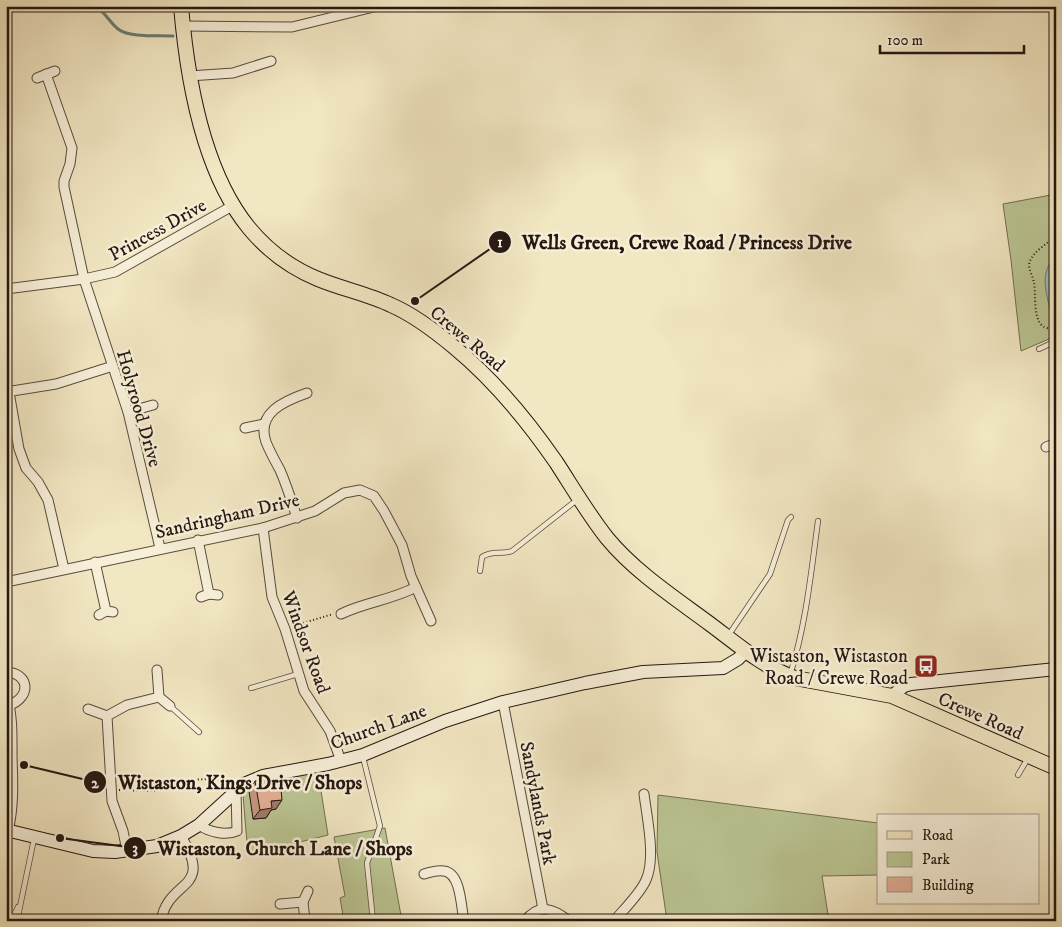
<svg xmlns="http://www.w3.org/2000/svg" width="1062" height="927" font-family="'IM FELL DW Pica',serif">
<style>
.green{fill:#bbc593;stroke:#706e52}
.water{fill:#9bbfb7;stroke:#6b7c75}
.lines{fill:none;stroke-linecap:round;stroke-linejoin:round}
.stream{stroke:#6b7c75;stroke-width:3}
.lane-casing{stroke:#584b3e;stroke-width:6}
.street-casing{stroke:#584b3e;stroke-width:11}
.secondary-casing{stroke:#241711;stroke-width:14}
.primary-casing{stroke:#241711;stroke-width:16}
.path{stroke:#241711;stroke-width:2;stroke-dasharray:1 2.5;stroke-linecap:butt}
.lane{stroke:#f7efd8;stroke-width:4.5}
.street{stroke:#f7efd8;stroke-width:9}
.secondary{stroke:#f7efd8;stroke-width:12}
.primary{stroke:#f2e7c3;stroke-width:14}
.wall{fill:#c49781;stroke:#241711}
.shaded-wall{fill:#a07b69;stroke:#241711}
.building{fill:#e4b096;stroke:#241711}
.labels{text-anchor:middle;stroke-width:5;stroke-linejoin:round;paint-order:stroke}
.street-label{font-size:19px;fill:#241711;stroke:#f7efd8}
.poi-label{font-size:19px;fill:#241711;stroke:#f7efd8;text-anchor:end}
.leader{fill:none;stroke:#241711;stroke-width:2}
.callout-dot{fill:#241711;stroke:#f7efd8;stroke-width:2}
.mark-label{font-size:15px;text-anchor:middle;font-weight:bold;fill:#fff}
.callout-label{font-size:20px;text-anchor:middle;font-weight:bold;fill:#241711;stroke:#f7efd8;stroke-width:5;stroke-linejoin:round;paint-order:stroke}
</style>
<rect width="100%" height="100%" fill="#f2e7c3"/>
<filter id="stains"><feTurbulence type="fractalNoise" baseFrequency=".004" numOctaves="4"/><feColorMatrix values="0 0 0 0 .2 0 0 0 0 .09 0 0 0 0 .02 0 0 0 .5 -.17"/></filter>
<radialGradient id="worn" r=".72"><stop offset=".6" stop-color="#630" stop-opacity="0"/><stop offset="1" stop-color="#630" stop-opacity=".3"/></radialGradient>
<g class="green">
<polygon points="1056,194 1056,336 1021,351 1011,260 1003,204"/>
<polygon points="318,772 328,835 248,855 243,795 265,779"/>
<polygon points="658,795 878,823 878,875 822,876 829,921 667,921 657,852"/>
<polygon points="385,828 402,921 344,921 340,898 345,896 334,837"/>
</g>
<path class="water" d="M1056,258V314L1051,313C1047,296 1038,270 1056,258Z"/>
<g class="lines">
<g class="stream">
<path d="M92,6C107,12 107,20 118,29C129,38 160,35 173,36"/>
<polyline points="6,8 14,6"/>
</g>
<g class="lane-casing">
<g id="lane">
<polyline points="1039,349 1056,341"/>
<path d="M480,571L482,557C492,550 501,555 512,551L578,499"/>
<polyline points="728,636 770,574 788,520 791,517"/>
<path d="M790,675C806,625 811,573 818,521"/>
<polyline points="251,688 298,674"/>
<polyline points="170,706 199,732"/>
<polyline points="363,757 380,826 367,863 373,921"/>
<polyline points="1018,775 1028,758"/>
<polyline points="11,921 18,907"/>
<polyline points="17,921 34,839"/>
</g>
</g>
<g class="street-casing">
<g id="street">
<polyline points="183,26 292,27 378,6"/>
<polyline points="46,74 72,148 70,164 64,181 64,187 84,279 128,412 160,548"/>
<polyline points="189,76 233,73 271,61"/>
<polyline points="37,78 55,71"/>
<polyline points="6,289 84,279 115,272 234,205"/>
<polyline points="6,392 56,384 113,366"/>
<polyline points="9,392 19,449 26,468 38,482 48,500 64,569"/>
<polyline points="128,412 153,405"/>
<polyline points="245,428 264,424"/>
<polyline points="1046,447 1056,443"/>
<path d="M297,518C292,502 287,486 280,470C275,461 270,452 266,442C256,413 284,401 307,393"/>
<polyline points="263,528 272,597 285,629 304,691 330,731 341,761"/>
<polyline points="198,540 209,594"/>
<polyline points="95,562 106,611"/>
<polyline points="6,582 263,528 315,511 344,493 360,490 374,496 384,511 402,545 411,576 431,621"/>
<polyline points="201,597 209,594 218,595"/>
<path d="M341,614C365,602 392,600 416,587"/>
<polyline points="99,615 106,611 113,612"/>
<path d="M6,672C29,673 32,696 10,705"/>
<path d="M6,694C13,714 12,736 12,757C13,782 14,806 8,831"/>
<polyline points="159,697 170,706"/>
<polyline points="503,702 543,909"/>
<polyline points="88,709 107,716"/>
<path d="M199,825C209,832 226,836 237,831L236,791"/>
<polyline points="127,851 123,831 112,801 107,716 127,705 159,697 157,670"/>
<path d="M424,874C430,872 438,870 444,871C461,873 461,907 464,921"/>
<polyline points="280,904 303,902"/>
<path d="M161,921C168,878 215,892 181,836"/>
<polyline points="305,921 303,902 308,891"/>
<path d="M525,921C539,903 553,908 569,921"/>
<path d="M614,921C624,909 640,894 646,880C656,858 647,818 644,794"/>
</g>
</g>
<g class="secondary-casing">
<g id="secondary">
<polyline points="892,696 904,686 911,684 1056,669"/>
<polyline points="6,830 93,851 115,852 157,846 181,836 199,825 244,784 263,776 328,764 363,755 445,721 503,702 585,683 643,672 723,668 738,659 746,651"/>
</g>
</g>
<g class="primary-casing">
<path id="primary" d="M181,6C187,77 203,172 249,228C268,251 291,268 318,279C342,289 368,294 391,305C414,315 435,331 454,347C494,380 527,420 556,462C573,488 588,514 607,538C635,572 675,598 710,624C737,644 763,667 795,678L892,696L1056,768"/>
</g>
<g class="path">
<path d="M1056,236C1048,243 1034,251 1030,261C1027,268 1033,276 1034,283C1037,299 1030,333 1056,328"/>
<polyline points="293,626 333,614"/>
<polyline points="119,790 155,791 191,780 208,779 230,782"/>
</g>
<use href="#lane" class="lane"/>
<use href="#street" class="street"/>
<use href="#secondary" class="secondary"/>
<use href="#primary" class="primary"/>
</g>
<polygon class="wall" points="255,781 272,790 276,809 271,810 266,818 253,819 249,791"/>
<polygon class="shaded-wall" points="282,800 276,809 271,810 266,818 253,819 260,810 271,801"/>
<polygon class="building" points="270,777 272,790 281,789 282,800 271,801 272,808 260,810 255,781"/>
<defs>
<g id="bus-square" transform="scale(1.25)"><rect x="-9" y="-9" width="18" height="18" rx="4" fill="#8f2418" stroke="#f7efd8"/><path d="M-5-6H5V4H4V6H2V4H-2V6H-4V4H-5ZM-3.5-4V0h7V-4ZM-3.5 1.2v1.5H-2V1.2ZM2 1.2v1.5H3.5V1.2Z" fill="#fff"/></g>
</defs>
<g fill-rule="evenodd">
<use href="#bus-square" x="926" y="666"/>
</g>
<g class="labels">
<g class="street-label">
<text transform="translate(157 229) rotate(-29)" y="7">Princess Drive</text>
<text transform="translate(468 338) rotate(40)" y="7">Crewe Road</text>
<text transform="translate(140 408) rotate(74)" y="7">Holyrood Drive</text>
<text transform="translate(227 515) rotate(-13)" y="7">Sandringham Drive</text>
<text transform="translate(307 642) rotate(70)" y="7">Windsor Road</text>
<text transform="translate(981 715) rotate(24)" y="7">Crewe Road</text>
<text transform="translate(378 726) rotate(-20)" y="7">Church Lane</text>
<text transform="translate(539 803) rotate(79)" y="7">Sandylands Park</text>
</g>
<g class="poi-label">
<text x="908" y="662">Wistaston, Wistaston<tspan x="908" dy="22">Road / Crewe Road</tspan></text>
</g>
</g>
<path class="leader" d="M415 301L500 242M24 765L95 782M60 838L135 848"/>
<g class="callout-dot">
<circle cx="415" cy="301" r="5"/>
<circle cx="24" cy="765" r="5"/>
<circle cx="60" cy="838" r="5"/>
<circle cx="500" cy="242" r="12"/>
<circle cx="95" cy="782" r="12"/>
<circle cx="135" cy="848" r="12"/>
</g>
<g class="mark-label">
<text x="500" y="247">1</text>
<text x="95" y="788">2</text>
<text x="135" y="853">3</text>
</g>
<g class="callout-label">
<text x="687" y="249">Wells Green, Crewe Road / Princess Drive</text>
<text x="240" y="789">Wistaston, Kings Drive / Shops</text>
<text x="285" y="855">Wistaston, Church Lane / Shops</text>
</g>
<rect width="1062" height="927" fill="none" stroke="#f2e7c3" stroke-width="25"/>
<rect x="8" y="8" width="1047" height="912" fill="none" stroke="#241711" stroke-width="2.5"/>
<rect x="12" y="12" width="1037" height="902" fill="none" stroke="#241711"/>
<rect x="877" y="814" width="162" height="90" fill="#f7efd8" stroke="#a39988"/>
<rect x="887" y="831" width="25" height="8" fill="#f2e7c3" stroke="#a39988"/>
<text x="922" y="840" font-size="15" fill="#241711">Road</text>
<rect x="887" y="852" width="25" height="15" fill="#bbc593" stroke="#a39988"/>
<text x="922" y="864" font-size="15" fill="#241711">Park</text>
<rect x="887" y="877" width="25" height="15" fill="#e4b096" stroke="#a39988"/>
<text x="922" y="890" font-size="15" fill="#241711">Building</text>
<path d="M880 45v8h144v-8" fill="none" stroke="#241711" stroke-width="2.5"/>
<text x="887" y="45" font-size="15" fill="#241711" stroke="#f7efd8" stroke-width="4" paint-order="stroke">100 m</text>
<rect width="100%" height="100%" filter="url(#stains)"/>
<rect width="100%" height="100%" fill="url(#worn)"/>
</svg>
